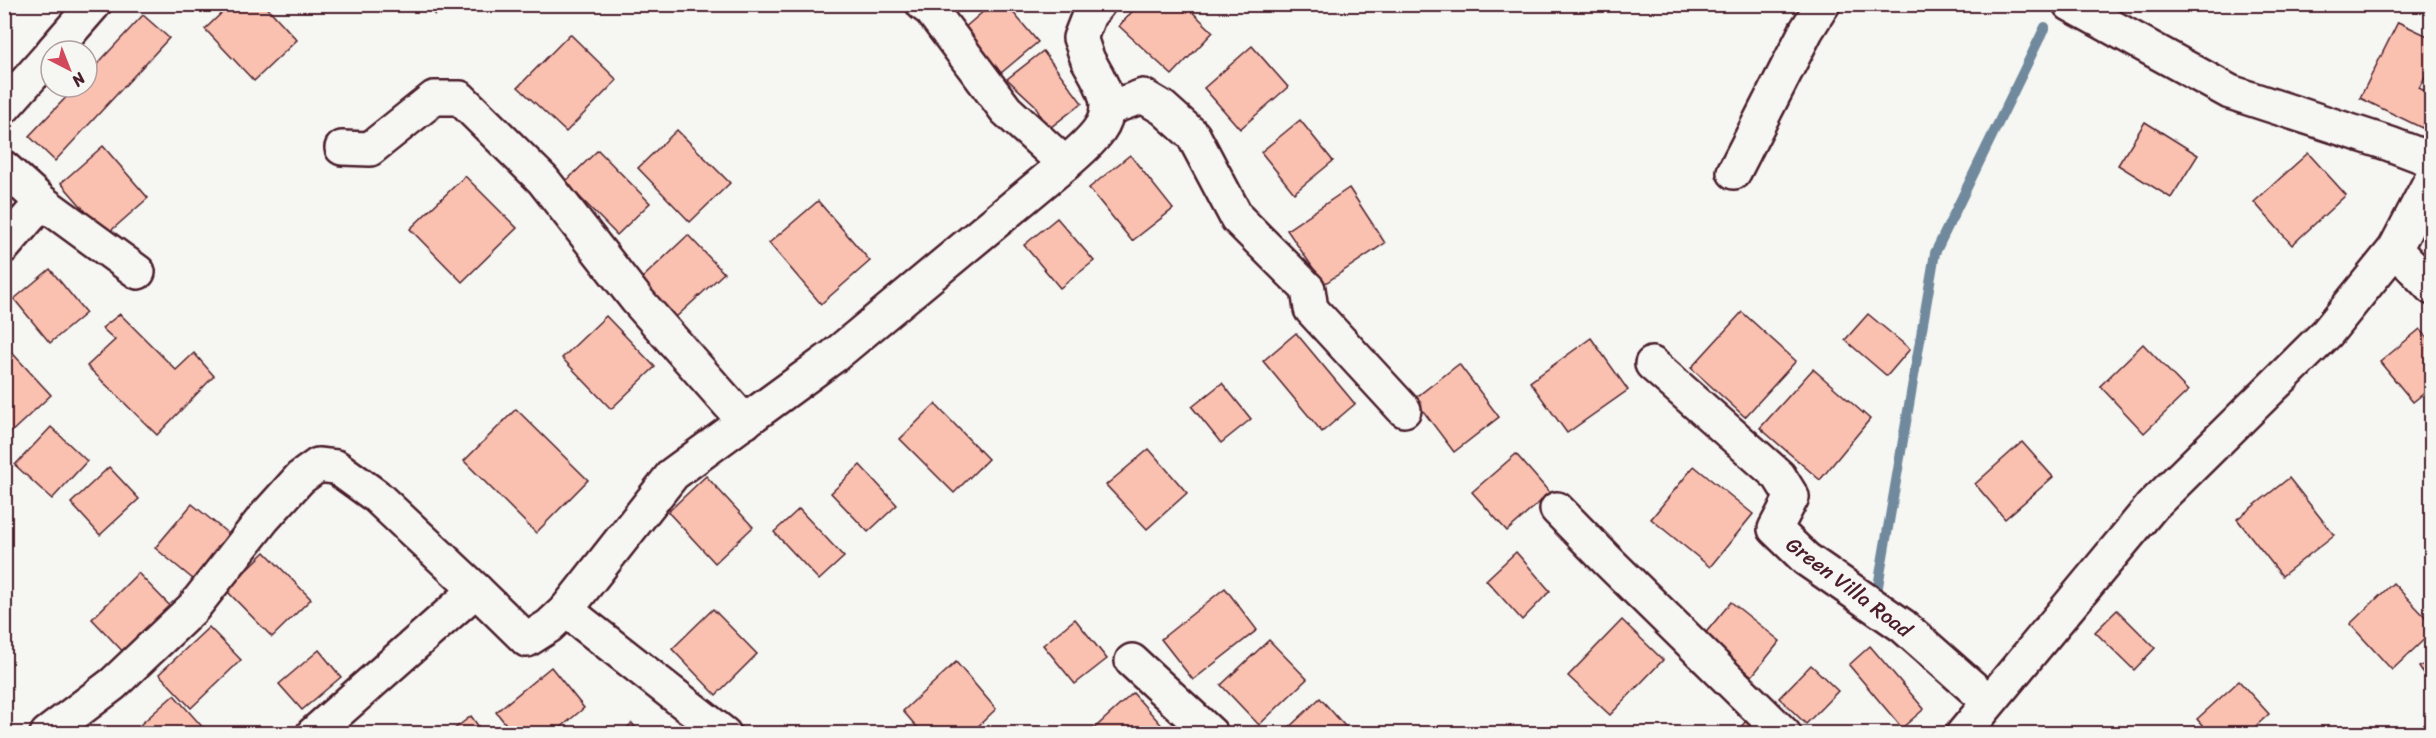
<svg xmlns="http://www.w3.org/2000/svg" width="2436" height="738" font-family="Sriracha,sans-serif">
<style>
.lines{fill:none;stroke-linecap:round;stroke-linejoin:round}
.stream{stroke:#6f899d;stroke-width:10}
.building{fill:#fac1b1;stroke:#4a1f2b;stroke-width:1.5}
.minor-casing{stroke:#4a1f2b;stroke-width:38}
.tertiary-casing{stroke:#4a1f2b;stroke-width:38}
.minor{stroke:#f6f6f2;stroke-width:33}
.tertiary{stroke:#f6f6f2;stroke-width:33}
.labels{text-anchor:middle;stroke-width:5;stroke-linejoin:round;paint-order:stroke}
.street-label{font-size:21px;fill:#4a1f2b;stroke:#f6f6f2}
</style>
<rect width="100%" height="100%" fill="#f6f6f2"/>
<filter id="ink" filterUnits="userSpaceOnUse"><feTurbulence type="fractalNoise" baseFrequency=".0167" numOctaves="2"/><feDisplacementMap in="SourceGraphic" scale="12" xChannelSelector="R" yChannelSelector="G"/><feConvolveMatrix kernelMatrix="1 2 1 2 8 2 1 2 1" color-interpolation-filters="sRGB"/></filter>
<g filter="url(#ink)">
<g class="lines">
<polyline class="stream" points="1876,598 1935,253 2045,27"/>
</g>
<g class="building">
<polygon points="231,4 264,4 297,40 254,81 205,29"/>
<polygon points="424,4 445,4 435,15"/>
<polygon points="992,4 1006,4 1038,42 1001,73 963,29"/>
<polygon points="1139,4 1184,4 1213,32 1172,75 1119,26"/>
<polygon points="143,15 169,38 55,161 29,136 76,87 87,87 87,75"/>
<polygon points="2398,22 2432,38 2432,68 2430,68 2419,88 2432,95 2432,109 2422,128 2360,98"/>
<polygon points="570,34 617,80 566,132 518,87"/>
<polygon points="1252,46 1288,87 1240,129 1204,88"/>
<polygon points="1043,51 1082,103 1047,130 1035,105 1007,79"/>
<polygon points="1300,120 1333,161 1294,193 1261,152"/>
<polygon points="2145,122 2198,155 2171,198 2118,165"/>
<polygon points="677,130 730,183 690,222 638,168"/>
<polygon points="103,146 148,198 106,235 61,183"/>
<polygon points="598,150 650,203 617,235 565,182"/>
<polygon points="2308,153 2346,195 2292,245 2254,202"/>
<polygon points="1130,155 1173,209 1132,241 1089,188"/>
<polygon points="465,176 517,228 462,282 410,229"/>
<polygon points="1349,188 1385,243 1324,284 1287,230"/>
<polygon points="4,198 18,213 4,225"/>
<polygon points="818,201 870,261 821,304 769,243"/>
<polygon points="1057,218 1094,261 1060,288 1024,245"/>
<polygon points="688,235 724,273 675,318 639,281"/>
<polygon points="50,269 86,313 50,343 14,299"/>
<polygon points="1742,312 1796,361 1745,417 1691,368"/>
<polygon points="120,314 176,370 194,353 214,376 157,435 87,366 115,340 102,328"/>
<polygon points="1868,314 1910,349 1887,376 1845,340"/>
<polygon points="606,316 655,367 611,409 562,358"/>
<polygon points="2420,329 2432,343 2432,387 2413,402 2380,362"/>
<polygon points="1296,333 1355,404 1322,432 1263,361"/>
<polygon points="1591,338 1628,390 1567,433 1530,382"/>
<polygon points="4,344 51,395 8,435 4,431"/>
<polygon points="2143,344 2188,391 2144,433 2100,386"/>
<polygon points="1459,364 1499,417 1454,452 1414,399"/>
<polygon points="1813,369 1870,419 1820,480 1760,428"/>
<polygon points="1222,383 1251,419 1221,443 1192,407"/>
<polygon points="935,404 988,459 954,493 900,439"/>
<polygon points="516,409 588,480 536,533 464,461"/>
<polygon points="51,427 87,461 52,499 15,465"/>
<polygon points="2022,442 2053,477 2005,519 1975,484"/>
<polygon points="1149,449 1187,493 1147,529 1106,485"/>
<polygon points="1516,454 1550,493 1507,531 1472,492"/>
<polygon points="860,465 897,505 868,532 831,493"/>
<polygon points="1694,466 1753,514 1710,567 1651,519"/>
<polygon points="109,467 139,499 100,535 71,503"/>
<polygon points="706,476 753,527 715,563 668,512"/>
<polygon points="2289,478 2334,535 2282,576 2237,519"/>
<polygon points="192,504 236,540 199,584 155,548"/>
<polygon points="799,509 844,557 819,580 774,532"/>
<polygon points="265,552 311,599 272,637 226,590"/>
<polygon points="1516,552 1550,591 1522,620 1486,580"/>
<polygon points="138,573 176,612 129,658 92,619"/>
<polygon points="2393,583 2432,624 2432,632 2392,670 2350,624"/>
<polygon points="1225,588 1257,630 1193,680 1161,639"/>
<polygon points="1731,602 1780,641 1752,676 1703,636"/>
<polygon points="713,609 757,654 716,695 672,649"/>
<polygon points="2117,610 2155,648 2134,670 2095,632"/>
<polygon points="1075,619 1107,659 1075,684 1043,645"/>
<polygon points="1622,620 1663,660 1610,715 1568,676"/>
<polygon points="209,627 241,660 191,708 159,674"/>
<polygon points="1269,640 1307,679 1259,725 1221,685"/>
<polygon points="1870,646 1924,709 1902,728 1849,665"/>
<polygon points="319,650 341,677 302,710 279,684"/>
<polygon points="2432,660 2432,687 2419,667"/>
<polygon points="956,662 996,709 970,734 923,734 903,711"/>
<polygon points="1811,665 1838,691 1806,724 1779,698"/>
<polygon points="551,667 584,708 553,734 514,734 496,712"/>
<polygon points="2239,681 2269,714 2247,734 2210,734 2197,719"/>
<polygon points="1133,693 1166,730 1163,734 1088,734"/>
<polygon points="174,695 207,732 206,734 148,734 140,725"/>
<polygon points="1320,698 1352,734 1282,734"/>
<polygon points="471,716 484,734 448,734"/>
<polygon points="1748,719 1763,734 1734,734"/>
<polygon points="632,723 640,734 620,734"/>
</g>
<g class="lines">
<g class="minor-casing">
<g id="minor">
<polyline points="923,4 931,10 1006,110 1065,164"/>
<polyline points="2070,4 2230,92 2390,144 2432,160"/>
<polyline points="1107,109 1143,96 1163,108 1193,135 1237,218 1308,289 1311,309 1404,410"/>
<polyline points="342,148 370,149 434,98 460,98 543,180 637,300 745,422"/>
<polyline points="4,168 42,202 4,246"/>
<polyline points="1734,172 1806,31 1823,4"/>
<polyline points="42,202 138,272"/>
<polyline points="2395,249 2432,288"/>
<polyline points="1652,364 1779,476 1792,497 1775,529 1806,559 1903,626 1988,701"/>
<polyline points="1557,509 1607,560 1784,734"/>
<polyline points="566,610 724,734"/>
<polyline points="1132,661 1211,734"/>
<polyline points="47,734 113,684 193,608 263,519 300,478 318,465 336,467 376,496 476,590"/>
<path d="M313,734L476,590L527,640L549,626L566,610L673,474L834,356L1065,164C1076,154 1090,143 1099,130C1117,105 1101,83 1088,60C1085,53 1083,45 1080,38L1089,15L1098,4"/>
<polyline points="1963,734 2152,506 2327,333 2395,249 2432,178"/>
</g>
</g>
<g class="tertiary-casing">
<g id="tertiary">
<polyline points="53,51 94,4"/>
<polyline points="4,107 51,54"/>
</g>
</g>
<use href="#minor" class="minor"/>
<use href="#tertiary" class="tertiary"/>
</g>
</g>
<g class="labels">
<g class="street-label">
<text transform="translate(1849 587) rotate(37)" y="7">Green Villa Road</text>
</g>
</g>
<rect width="2436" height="738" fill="none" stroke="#f6f6f2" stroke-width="24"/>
<rect x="12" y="12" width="2412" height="714" fill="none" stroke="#4a1f2b" stroke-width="2" filter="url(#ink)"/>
<g transform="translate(69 69) rotate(138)"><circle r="28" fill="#f6f6f2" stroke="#b1a0a2" stroke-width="1.5"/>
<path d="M0-4.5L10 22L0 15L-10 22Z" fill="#d1495b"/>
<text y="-9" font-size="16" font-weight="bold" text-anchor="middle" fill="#4a1f2b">N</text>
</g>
</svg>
